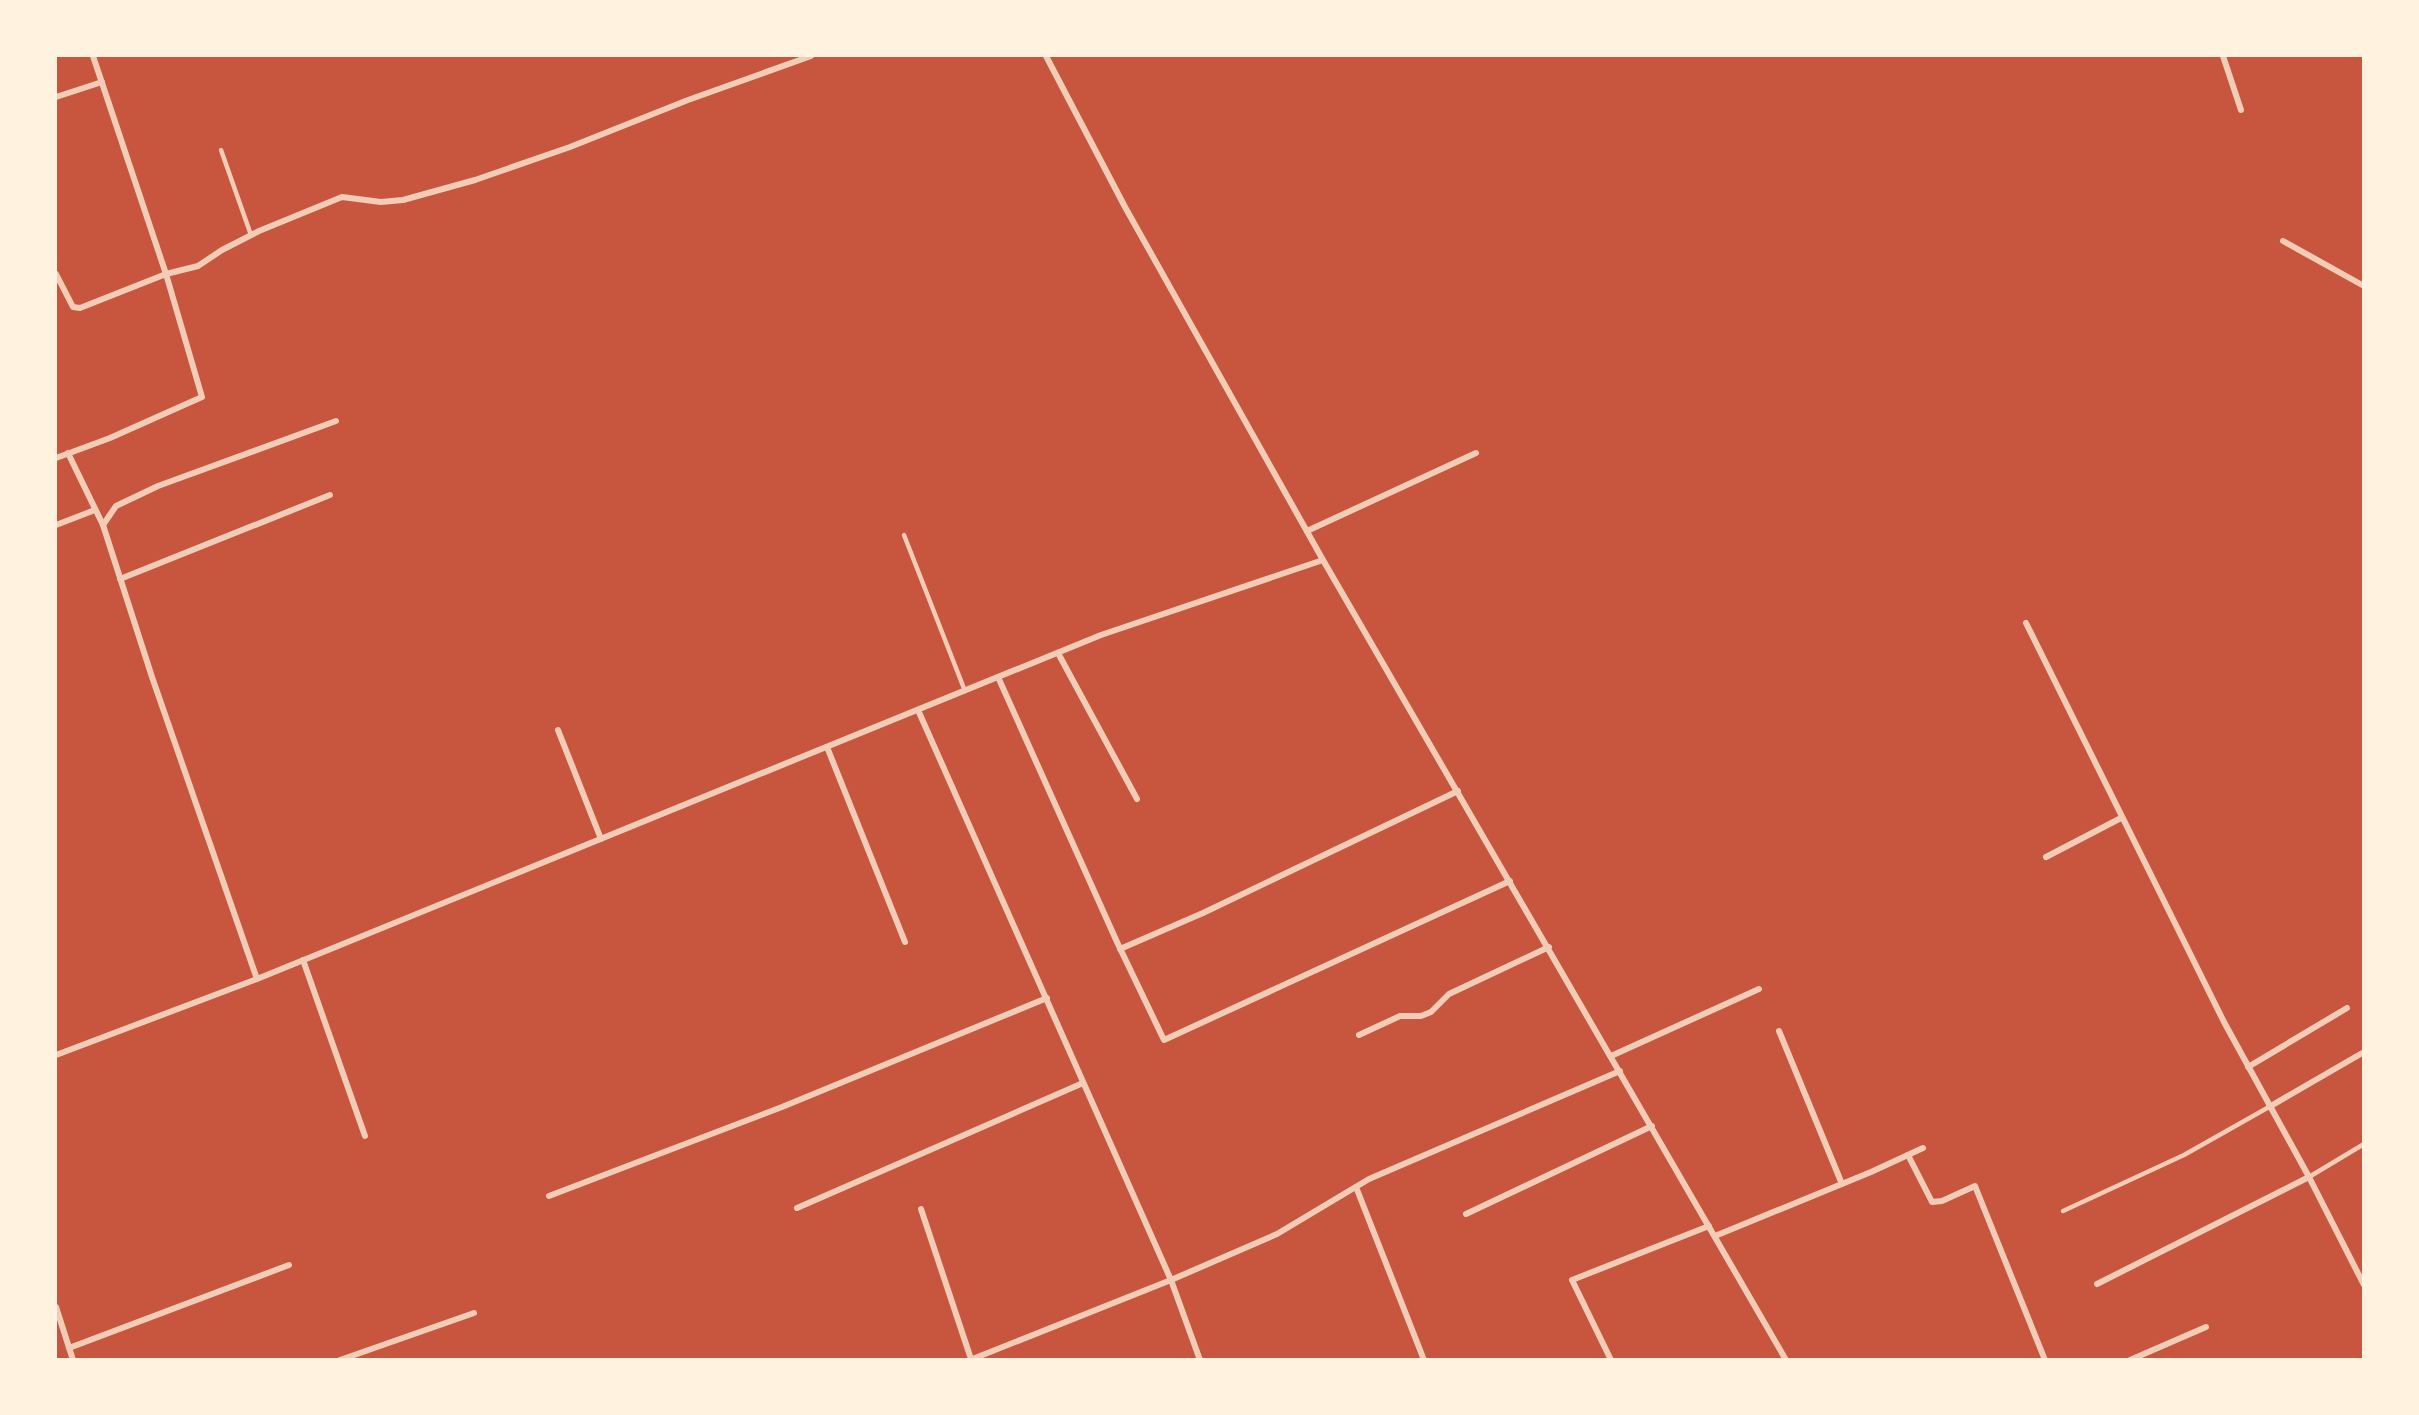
<svg xmlns="http://www.w3.org/2000/svg" width="2419" height="1415" font-family="'Alegreya Sans',sans-serif">
<style>
.lines{fill:none;stroke-linecap:round;stroke-linejoin:round}
.service{stroke:#f1ccb7;stroke-width:4.5}
.minor{stroke:#f1ccb7;stroke-width:6}
</style>
<rect width="100%" height="100%" fill="#c8553d"/>
<g class="lines">
<g class="service">
<polyline points="221,150 251,235"/>
<polyline points="904,535 965,691"/>
<polyline points="2309,1177 2364,1144"/>
<polyline points="2063,1211 2184,1155 2269,1107"/>
</g>
<g class="minor">
<polyline points="93,56 166,274 198,266 222,250 259,231 342,197 381,202 403,200 475,180 570,147 688,100 811,56"/>
<polyline points="1046,56 1125,207 1323,560 1786,1360"/>
<polyline points="2223,56 2241,110"/>
<polyline points="56,97 102,82"/>
<polyline points="2283,241 2364,286"/>
<polyline points="56,274 73,307 80,308 166,274 202,397 110,438 56,458"/>
<polyline points="68,453 103,525 152,677 257,979"/>
<polyline points="56,525 95,510"/>
<polyline points="103,525 116,506 158,486 336,421"/>
<polyline points="1307,531 1476,453"/>
<polyline points="120,579 330,495"/>
<polyline points="2026,623 2224,1022 2309,1177 2364,1285"/>
<polyline points="1058,653 1137,799"/>
<polyline points="998,677 1117,942 1164,1040 1510,881"/>
<polyline points="918,710 1171,1280 1200,1360"/>
<polyline points="558,730 601,839"/>
<polyline points="827,747 905,942"/>
<polyline points="2046,857 2121,818"/>
<polyline points="1120,949 1203,913 1458,791"/>
<polyline points="303,960 365,1136"/>
<polyline points="1779,1031 1842,1184"/>
<polyline points="1359,1035 1400,1016 1421,1016 1431,1012 1449,994 1549,947"/>
<polyline points="56,1055 257,979 1101,635 1323,560"/>
<polyline points="1611,1056 1759,989"/>
<polyline points="2248,1067 2347,1008"/>
<polyline points="2269,1107 2364,1052"/>
<polyline points="1908,1155 1932,1202 1942,1201 1975,1186 2045,1360"/>
<polyline points="1356,1187 1424,1360"/>
<polyline points="549,1196 782,1107 1047,998"/>
<polyline points="797,1208 1083,1083"/>
<polyline points="921,1209 971,1359"/>
<polyline points="1466,1214 1652,1126"/>
<polyline points="1715,1236 1871,1172 1923,1148"/>
<polyline points="2097,1284 2309,1177"/>
<polyline points="56,1307 73,1360"/>
<polyline points="69,1348 289,1265"/>
<polyline points="340,1360 474,1313"/>
<polyline points="970,1360 1171,1280 1277,1234 1369,1179 1620,1071"/>
<polyline points="1611,1360 1572,1280 1709,1226"/>
<polyline points="2130,1360 2206,1327"/>
</g>
</g>
<rect width="2419" height="1415" fill="none" stroke="#fff3e0" stroke-width="114"/>
</svg>
